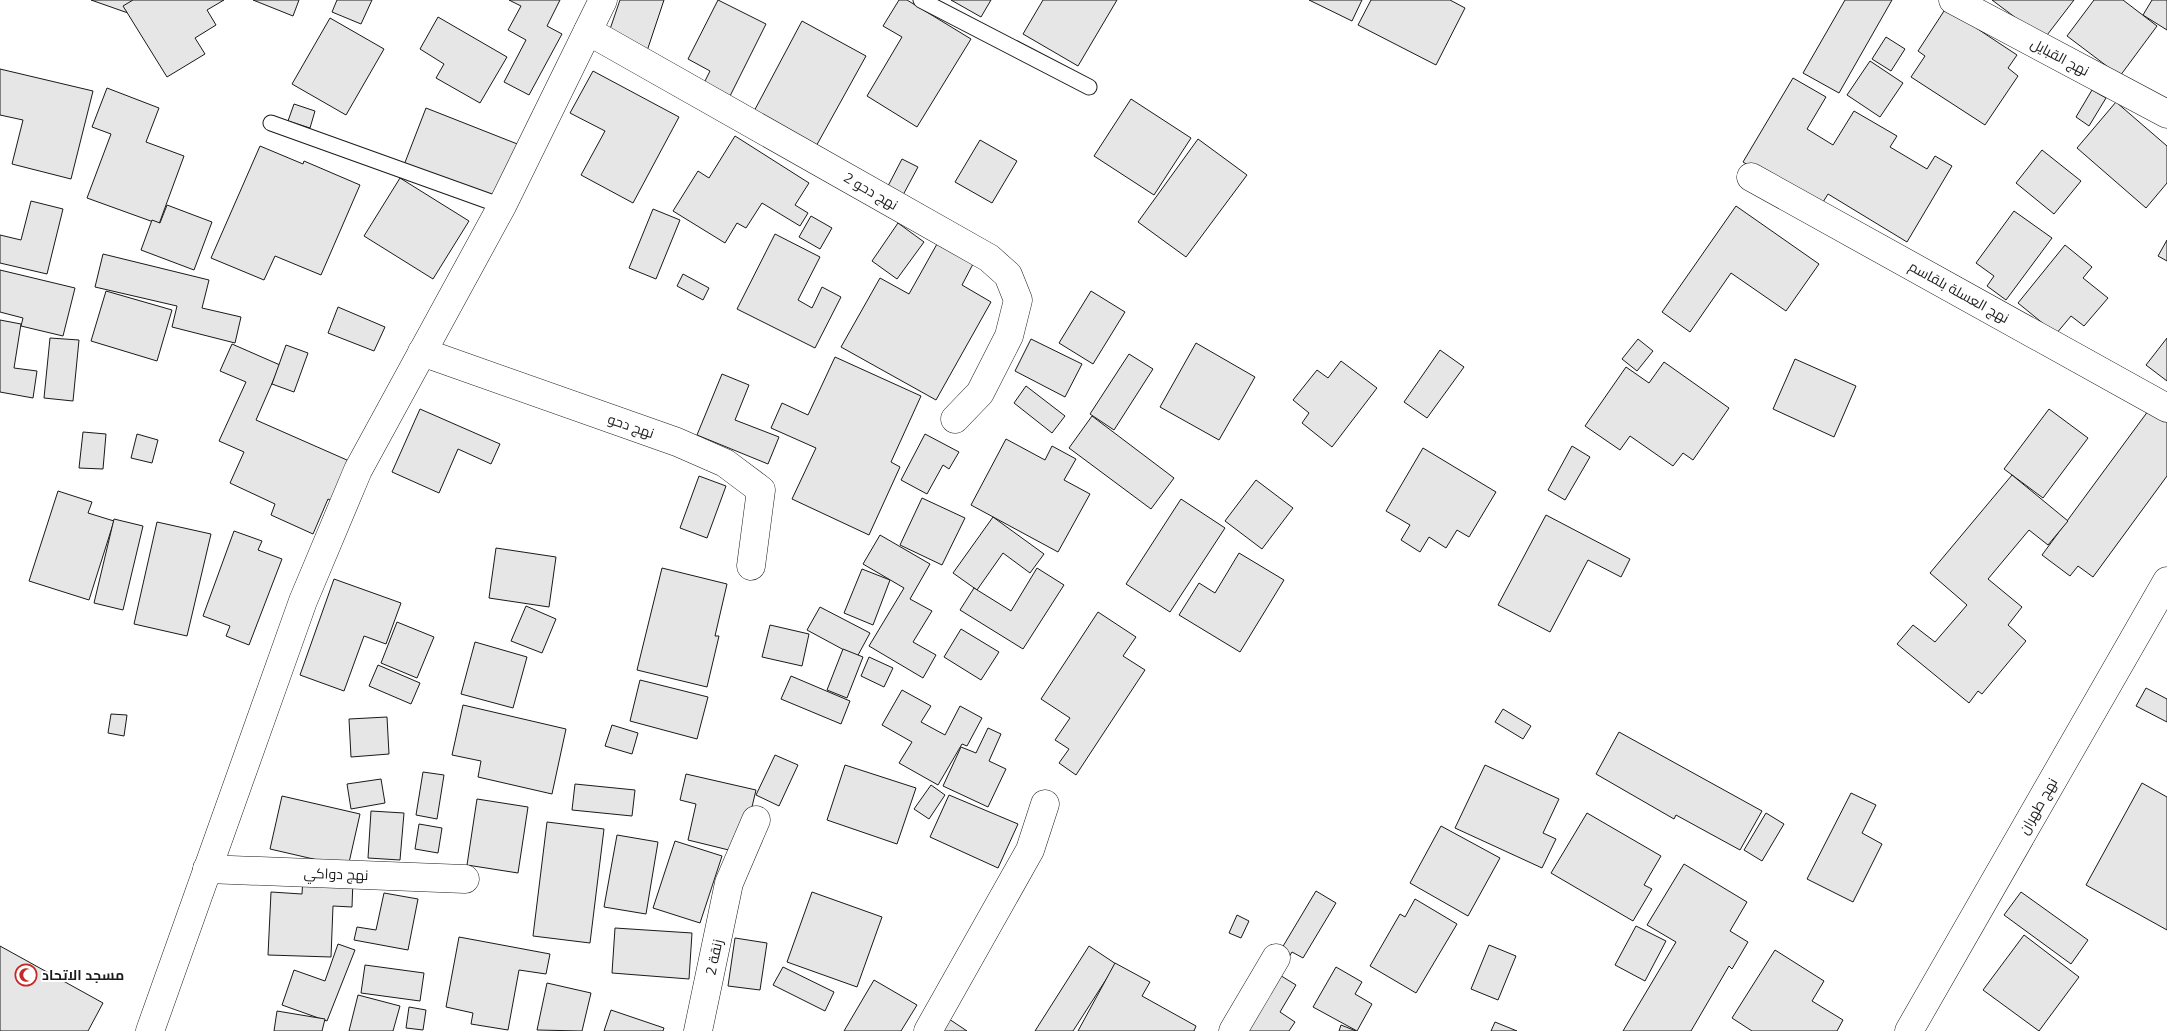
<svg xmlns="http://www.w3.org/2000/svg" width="2167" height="1031" font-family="'Open Sans',Cairo,sans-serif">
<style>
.building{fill:#e6e6e6;stroke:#1a1a1a}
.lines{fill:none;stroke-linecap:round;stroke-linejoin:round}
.lane-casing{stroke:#1a1a1a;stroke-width:17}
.street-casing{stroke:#1a1a1a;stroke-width:29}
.lane{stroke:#fff;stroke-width:15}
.street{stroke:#fff;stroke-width:28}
.labels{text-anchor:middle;stroke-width:4;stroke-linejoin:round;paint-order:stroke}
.street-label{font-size:14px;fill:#1a1a1a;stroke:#fff}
.poi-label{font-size:14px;font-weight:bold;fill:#1a1a1a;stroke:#fff;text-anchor:start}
</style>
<rect width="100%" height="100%" fill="#fff"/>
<g class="building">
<polygon points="91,0 133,0 128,13"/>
<polygon points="133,0 224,0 207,10 216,25 195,38 205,54 167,77 123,6"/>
<polygon points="253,0 299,0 293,16"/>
<polygon points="337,0 372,0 361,24 332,12"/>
<polygon points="509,0 560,0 547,26 562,34 529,95 504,82 526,40 508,30 521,6"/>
<polygon points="620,0 664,0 647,51 607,38"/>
<polygon points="718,0 766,24 727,102 701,89 710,71 688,59"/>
<polygon points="899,0 907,0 971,39 917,127 867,96 902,37 883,26"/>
<polygon points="951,0 991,0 981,17"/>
<polygon points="1043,0 1117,0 1078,66 1023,34"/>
<polygon points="1309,0 1362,0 1352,21"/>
<polygon points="1371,0 1450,0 1465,8 1436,65 1358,25"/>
<polygon points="1845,0 1892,0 1839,93 1803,73"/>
<polygon points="1992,0 2074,0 2044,39"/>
<polygon points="2094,0 2123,0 2157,26 2120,76 2067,36"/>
<polygon points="2152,0 2167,0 2167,30 2143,15"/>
<polygon points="1946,8 2017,55 2008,68 2018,76 1985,125 1911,77 1925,56 1918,51"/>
<polygon points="438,17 507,57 480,103 436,78 444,64 420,49"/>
<polygon points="330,18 384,49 346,115 292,84"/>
<polygon points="802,21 866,56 814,150 752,115"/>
<polygon points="1886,37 1905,49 1891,71 1872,59"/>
<polygon points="1870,61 1903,83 1880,117 1847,95"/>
<polygon points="0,69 93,91 71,179 12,164 23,120 0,115"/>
<polygon points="593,71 679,117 633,203 581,175 605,131 570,113"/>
<polygon points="1793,78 1826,97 1807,129 1833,145 1854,111 1897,136 1890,147 1927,169 1935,156 1952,166 1907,242 1828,194 1820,207 1743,162"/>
<polygon points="107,88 159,108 146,142 184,156 159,224 87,198 111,134 92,127"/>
<polygon points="2092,90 2106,98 2089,126 2076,117"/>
<polygon points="1131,99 1191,138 1154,195 1094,156"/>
<polygon points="2116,102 2167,146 2167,183 2146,208 2077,148"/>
<polygon points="294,104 315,111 310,128 288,121"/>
<polygon points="426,108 525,147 503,204 404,165"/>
<polygon points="735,136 809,183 795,205 808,213 800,226 762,203 746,228 737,223 725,243 673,211 698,171 709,178"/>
<polygon points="1198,139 1247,175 1186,257 1138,222"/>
<polygon points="980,140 1017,161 992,203 955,182"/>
<polygon points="260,146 303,164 304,161 360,185 321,275 275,256 264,280 211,258"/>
<polygon points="2042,150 2081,181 2054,214 2016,183"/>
<polygon points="902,159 918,167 903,195 888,186"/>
<polygon points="400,178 469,221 433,279 364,236"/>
<polygon points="31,201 63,209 47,274 0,263 0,235 21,240"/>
<polygon points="167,205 212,222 194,270 141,250 152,220 160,223"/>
<polygon points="1736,206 1819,264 1786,311 1731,273 1690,332 1662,312"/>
<polygon points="653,209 680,220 656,279 629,268"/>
<polygon points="2014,211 2052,238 2006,300 1987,286 1994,276 1976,263"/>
<polygon points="811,216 832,228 820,249 799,237"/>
<polygon points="898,223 924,242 897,279 872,261"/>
<polygon points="775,234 820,257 798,300 812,308 822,287 841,297 815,348 737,309"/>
<polygon points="2167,240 2167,261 2158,256"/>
<polygon points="937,244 973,264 962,285 991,302 936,400 841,347 880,278 909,294"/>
<polygon points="2065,245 2092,267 2083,278 2108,298 2084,326 2071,316 2056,334 2018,303"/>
<polygon points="103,254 209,280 202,308 241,317 235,343 172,327 177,306 95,287"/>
<polygon points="0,270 75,288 63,336 21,326 23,318 0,312"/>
<polygon points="683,274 709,288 703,300 677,286"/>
<polygon points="106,291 172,310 157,361 91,341"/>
<polygon points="1091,291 1125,312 1093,364 1059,343"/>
<polygon points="338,307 385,327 374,351 328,333"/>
<polygon points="0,320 21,324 14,368 37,371 33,398 0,392"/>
<polygon points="50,338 79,340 73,401 44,398"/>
<polygon points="2167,338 2167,381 2146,365"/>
<polygon points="1031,339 1082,364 1065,397 1015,371"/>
<polygon points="1638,339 1653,351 1637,371 1622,359"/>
<polygon points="1196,343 1255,377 1219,440 1160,407"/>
<polygon points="232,344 280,365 256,420 356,464 338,504 328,499 313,534 271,515 275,504 230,483 244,452 219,441 246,382 220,371"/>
<polygon points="286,345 308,353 294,392 272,384"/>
<polygon points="1440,350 1464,367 1427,418 1404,402"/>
<polygon points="1129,354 1153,369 1114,430 1090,414"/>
<polygon points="835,357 921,396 891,462 900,467 869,535 792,499 816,448 771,428 782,403 808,415"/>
<polygon points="1795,359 1856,386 1834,437 1773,409"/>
<polygon points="1341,361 1377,388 1332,447 1302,423 1309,413 1293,400 1317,370 1328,378"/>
<polygon points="1664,362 1729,408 1693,460 1683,453 1673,466 1630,436 1620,450 1585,426 1626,367 1649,383"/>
<polygon points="722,374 749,385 735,420 779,437 768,464 697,435"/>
<polygon points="1026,386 1065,416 1052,433 1014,403"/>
<polygon points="2154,403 2167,412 2167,476 2093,577 2078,566 2070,576 2042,555"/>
<polygon points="420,409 500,444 491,464 458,449 439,493 392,472"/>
<polygon points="2049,409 2088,438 2043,498 2004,469"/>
<polygon points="1092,416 1174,478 1151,509 1069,448"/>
<polygon points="83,432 106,434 103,469 79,468"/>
<polygon points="137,434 158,440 152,463 131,458"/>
<polygon points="925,434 959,452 949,469 943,465 927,494 901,480"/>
<polygon points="1006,439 1045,460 1052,446 1076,459 1064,480 1090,494 1058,552 971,505"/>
<polygon points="1572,446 1590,457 1565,500 1548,490"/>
<polygon points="1423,448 1496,492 1469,537 1457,530 1446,548 1429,537 1420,552 1401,540 1410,525 1386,511"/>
<polygon points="2012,475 2068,521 2048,545 2029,530 1988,579 2022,607 2008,625 2026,641 1982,694 1978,691 1969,703 1897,644 1913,625 1935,642 1967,605 1930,573"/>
<polygon points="699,476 726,486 707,538 680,528"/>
<polygon points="1256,480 1293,508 1262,549 1225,521"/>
<polygon points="58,491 92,502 88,513 114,521 89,600 29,581"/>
<polygon points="922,498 965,518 942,565 900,545"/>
<polygon points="1181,499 1225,528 1170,612 1126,584"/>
<polygon points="1546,515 1630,559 1621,577 1588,560 1550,632 1498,605"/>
<polygon points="993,517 1044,554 1030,573 1003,553 977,590 953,573"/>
<polygon points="114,519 143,526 123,610 94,603"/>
<polygon points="157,522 211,534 187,636 134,624"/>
<polygon points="234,531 262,541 258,550 282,559 249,645 226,636 230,626 203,616"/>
<polygon points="880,535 930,564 910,599 932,611 913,642 936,655 923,678 869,646 904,588 863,564"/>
<polygon points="496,548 556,557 549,607 489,598"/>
<polygon points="1239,553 1284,580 1240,652 1179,615 1199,583 1215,593"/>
<polygon points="662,568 727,584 715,636 719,636 707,687 637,670"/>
<polygon points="1037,568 1064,585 1023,649 960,610 974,588 1011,611"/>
<polygon points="862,569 890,580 873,625 844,613"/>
<polygon points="334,579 401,603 386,644 364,636 344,691 300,675"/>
<polygon points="526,606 556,619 542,653 511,641"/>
<polygon points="820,607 870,633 857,657 807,630"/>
<polygon points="1098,612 1136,637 1123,656 1145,670 1076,775 1059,763 1069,749 1055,740 1070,718 1041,699"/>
<polygon points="397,622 434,637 417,678 381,663"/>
<polygon points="770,625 809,634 802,666 762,657"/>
<polygon points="961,629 999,652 981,680 944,657"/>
<polygon points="475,642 527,657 513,708 461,694"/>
<polygon points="843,649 863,657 847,698 827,690"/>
<polygon points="869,657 893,668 884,687 861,676"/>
<polygon points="378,665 420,683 411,704 369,686"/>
<polygon points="791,676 850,701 841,724 781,699"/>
<polygon points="640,680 708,697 697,739 630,721"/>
<polygon points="2146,688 2167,699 2167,722 2136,706"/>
<polygon points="902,690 931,706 921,722 945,735 960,706 982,718 967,746 962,744 938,785 899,763 912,742 882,725"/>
<polygon points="463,705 566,729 552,794 478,777 481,761 452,755"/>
<polygon points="1503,709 1531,726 1523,739 1495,722"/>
<polygon points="111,714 127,715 124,736 108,733"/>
<polygon points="387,717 389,754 351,757 349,719"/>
<polygon points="612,725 638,733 632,754 605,746"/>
<polygon points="988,728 1001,734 989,761 1006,769 988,807 943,786 961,747 976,753"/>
<polygon points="1619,732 1762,811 1740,850 1676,815 1674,819 1596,774"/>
<polygon points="775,755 798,765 779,806 756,795"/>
<polygon points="845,765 916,788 897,844 827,820"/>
<polygon points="1485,765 1559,799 1543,833 1556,839 1542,868 1455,828"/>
<polygon points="423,772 444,775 437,819 416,815"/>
<polygon points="686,774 756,790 741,853 688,840 696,804 680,800"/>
<polygon points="381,779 385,803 351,809 347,784"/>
<polygon points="2142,783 2167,797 2167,930 2086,885"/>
<polygon points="575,784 635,790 632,816 572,810"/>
<polygon points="931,785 945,795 929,819 914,809"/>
<polygon points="1851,793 1876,805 1862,833 1882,844 1853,902 1807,879"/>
<polygon points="949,795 1018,824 998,868 930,837"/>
<polygon points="282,796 360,814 348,867 270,849"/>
<polygon points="477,799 528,807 518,873 467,865"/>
<polygon points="371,811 404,813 400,860 368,858"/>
<polygon points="1587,813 1661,856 1644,885 1652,889 1633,921 1551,873"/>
<polygon points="1766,813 1784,824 1762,861 1744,850"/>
<polygon points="547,822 604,829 590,943 533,936"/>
<polygon points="419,824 442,828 438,853 415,849"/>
<polygon points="1441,826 1500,858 1468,916 1410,883"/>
<polygon points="617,835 658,842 646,914 604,907"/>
<polygon points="675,841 722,856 700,923 653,908"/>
<polygon points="1684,864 1747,902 1730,931 1748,942 1732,969 1729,966 1691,1031 1623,1031 1676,942 1647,925"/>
<polygon points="303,877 353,879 352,907 333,906 331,957 268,955 271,892 302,894"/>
<polygon points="1316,891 1336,903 1303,958 1292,952 1282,969 1273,963"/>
<polygon points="812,892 882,917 857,987 787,962"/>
<polygon points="2021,892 2088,940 2071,964 2004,915"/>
<polygon points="384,893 418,899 408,950 354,940 357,927 376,930"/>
<polygon points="1415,899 1457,924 1416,993 1370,966 1400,914 1405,917"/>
<polygon points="1237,915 1249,921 1241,938 1229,933"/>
<polygon points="1636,926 1666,941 1645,981 1615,965"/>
<polygon points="615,928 692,933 689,979 612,973"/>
<polygon points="2024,935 2079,977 2039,1031 1983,990"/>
<polygon points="459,937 550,954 546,974 519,970 508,1030 471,1024 473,1013 446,1007"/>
<polygon points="735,938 767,943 760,990 728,986"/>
<polygon points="338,944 355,950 327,1021 282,1005 294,970 325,981"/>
<polygon points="1489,945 1516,956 1498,1000 1471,989"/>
<polygon points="0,946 103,1003 88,1031 0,1031"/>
<polygon points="1089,946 1116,964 1073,1031 1035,1031"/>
<polygon points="1775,950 1824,981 1812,1001 1843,1020 1837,1031 1752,1031 1732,1018"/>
<polygon points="1115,963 1150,982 1142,996 1196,1026 1194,1031 1078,1031"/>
<polygon points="365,965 424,973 420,1001 361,993"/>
<polygon points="783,967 834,992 825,1011 773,985"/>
<polygon points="1336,967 1362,982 1355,994 1372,1004 1357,1031 1313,1007"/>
<polygon points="1278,974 1296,985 1280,1012 1295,1022 1289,1031 1243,1031"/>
<polygon points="874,980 917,1005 901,1031 844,1031"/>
<polygon points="547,983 591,993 582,1031 537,1030"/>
<polygon points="358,995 400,1006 393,1031 349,1031"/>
<polygon points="409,1007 426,1010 423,1030 406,1028"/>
<polygon points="611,1010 664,1028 663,1031 604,1031"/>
<polygon points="277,1011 325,1019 322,1031 274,1031"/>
<polygon points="949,1019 967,1031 941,1031"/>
<polygon points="1495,1022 1517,1031 1491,1031"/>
<polygon points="1341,1025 1356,1031 1339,1031"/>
</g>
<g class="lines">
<g class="lane-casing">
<g id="lane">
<polyline points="921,0 1089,87"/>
<polyline points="271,123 502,206"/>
</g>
</g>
<g class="street-casing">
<g id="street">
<polyline points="1953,0 2167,114"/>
<polyline points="588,31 989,258 1008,275 1018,300 1009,336 980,393 955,419"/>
<polyline points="1751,177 2167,408"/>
<polyline points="422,352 677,442 725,463 761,490 751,566"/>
<polyline points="207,869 465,879"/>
<polyline points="150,1031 303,601 358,470 502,206 603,0"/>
<polyline points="698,1031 729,883 756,820"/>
<polyline points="928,1031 1030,850 1045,804"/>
<polyline points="1233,1031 1276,958"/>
<polyline points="1909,1031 2167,581"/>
</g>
</g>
<use href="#lane" class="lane"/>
<use href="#street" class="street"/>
</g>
<defs>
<g id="mosque-ring" transform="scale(1.125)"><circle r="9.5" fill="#fff" stroke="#c62828" stroke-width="1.5"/><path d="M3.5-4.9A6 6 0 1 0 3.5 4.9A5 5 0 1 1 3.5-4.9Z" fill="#c62828"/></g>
</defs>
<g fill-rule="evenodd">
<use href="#mosque-ring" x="26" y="975"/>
</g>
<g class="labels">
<g class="street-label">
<text transform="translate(2060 57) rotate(28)" y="5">نهج القبايل</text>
<text transform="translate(871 191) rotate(30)" y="5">نهج دحو 2</text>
<text transform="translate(1959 292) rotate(29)" y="5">نهج العسلة بلقاسم</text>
<text transform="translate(631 426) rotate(19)" y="5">نهج دحو</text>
<text transform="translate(2038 806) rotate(-60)" y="5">نهج طهران</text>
<text transform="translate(336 874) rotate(2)" y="5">نهج دواكي</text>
<text transform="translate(714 957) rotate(-78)" y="5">زنقة 2</text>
</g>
<g class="poi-label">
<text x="42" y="980">مسجد الاتحاد</text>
</g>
</g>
</svg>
